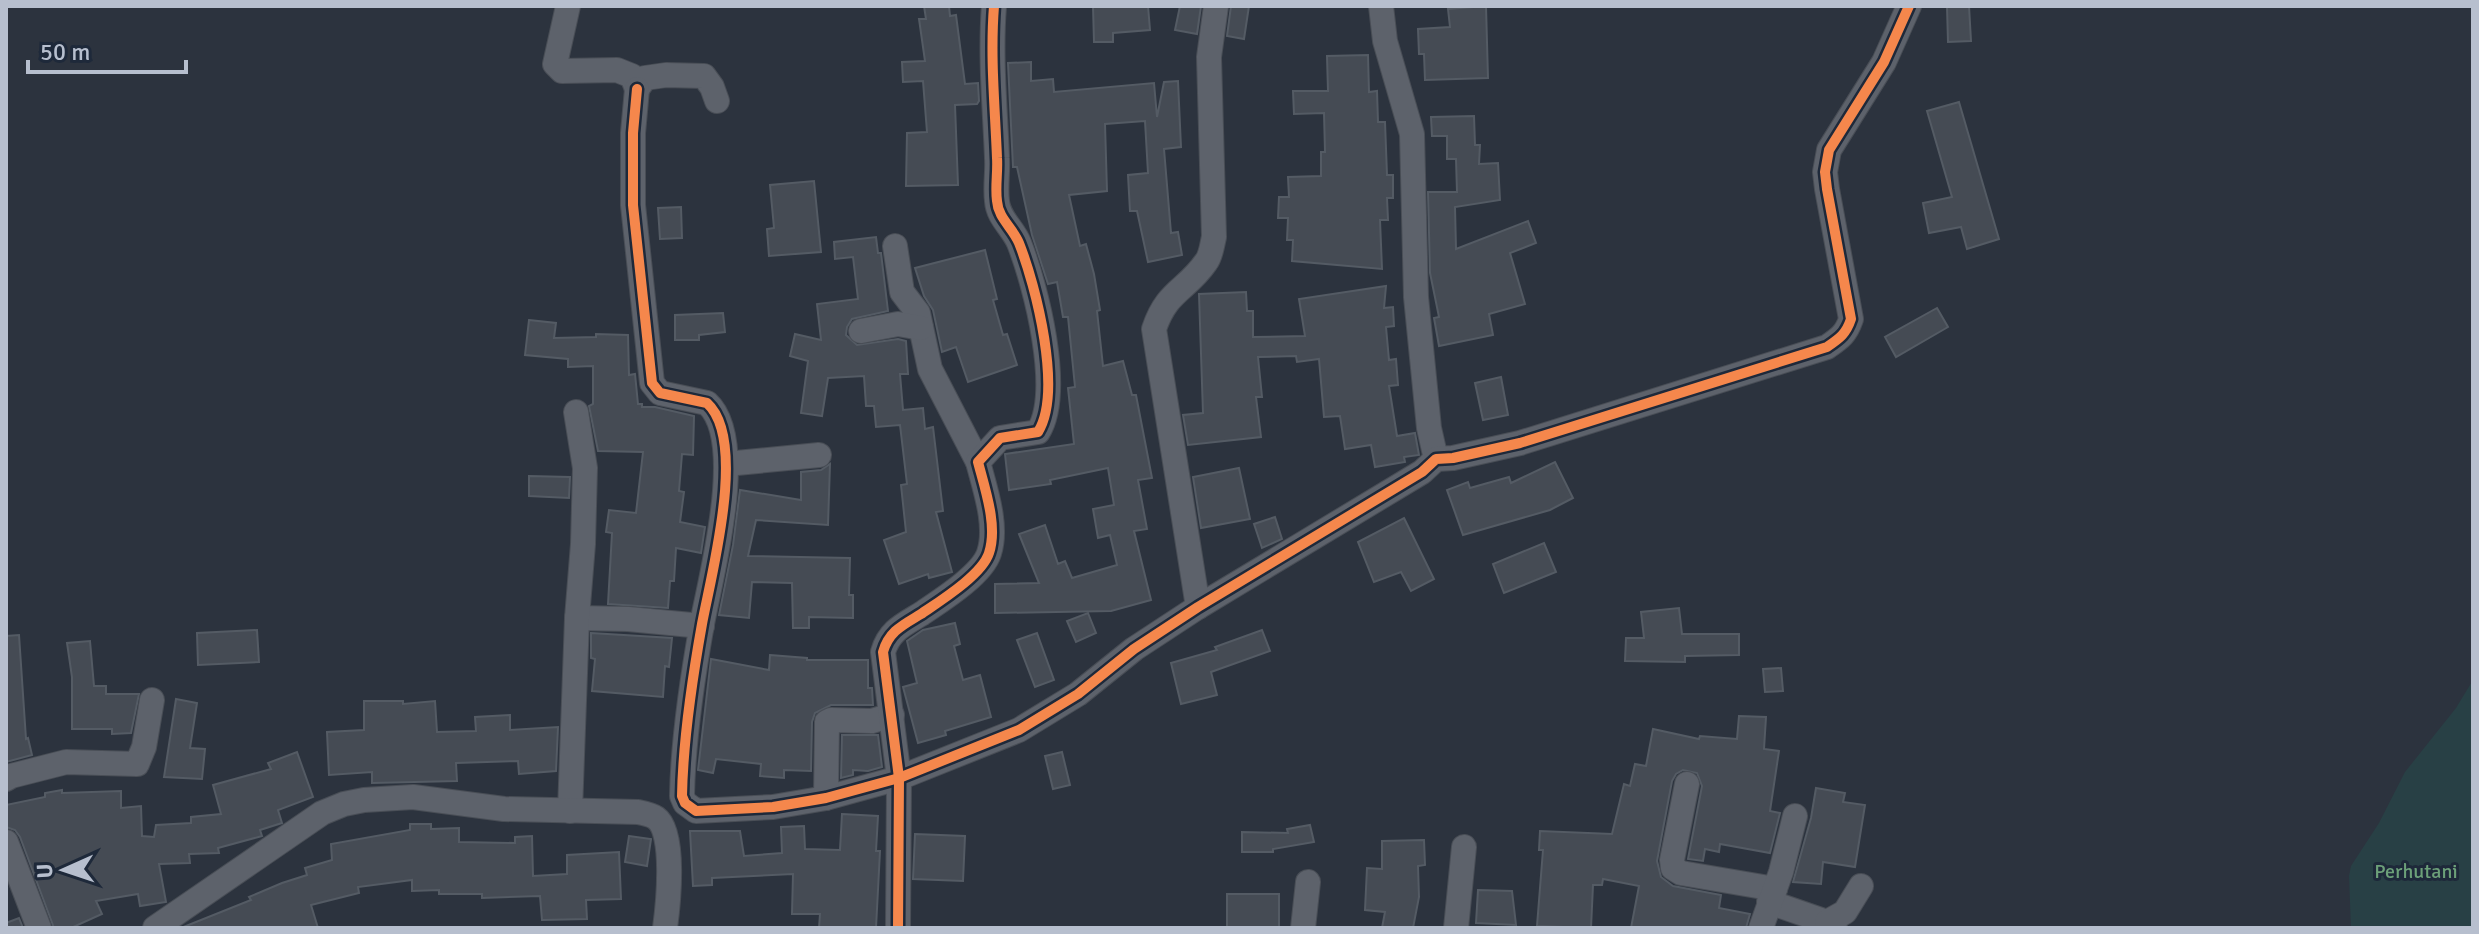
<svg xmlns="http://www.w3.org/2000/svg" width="2479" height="934" font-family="Signika,sans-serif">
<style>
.green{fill:#284045}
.building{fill:#454b54;stroke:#545b64;stroke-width:2}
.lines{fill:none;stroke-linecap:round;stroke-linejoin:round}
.street-casing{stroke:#494e56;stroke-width:26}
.street{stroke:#5d626b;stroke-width:24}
.cycleway-casing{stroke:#1e293a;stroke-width:15}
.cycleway{stroke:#f5874c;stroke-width:10}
.labels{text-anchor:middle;stroke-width:6;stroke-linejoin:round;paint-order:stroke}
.park-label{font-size:20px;fill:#6ca079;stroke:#1e293a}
</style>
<rect width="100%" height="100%" fill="#2c333e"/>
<polygon class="green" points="2473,680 2473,928 2351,928 2349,876 2351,866 2379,823 2405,772 2456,708"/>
<g class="building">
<polygon points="924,6 949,6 950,16 956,15 965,84 978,83 979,101 977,104 955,105 958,185 906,186 907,133 927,132 923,81 903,82 902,62 925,61 919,19 926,19"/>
<polygon points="1093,6 1148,6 1150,30 1113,33 1113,42 1094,42"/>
<polygon points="1180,6 1201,6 1197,34 1175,30"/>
<polygon points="1231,6 1249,6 1244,39 1227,36"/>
<polygon points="1486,6 1488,78 1425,80 1424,54 1419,54 1418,29 1450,27 1448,9"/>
<polygon points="1947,6 1969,6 1971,41 1948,42"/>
<polygon points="1368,55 1369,92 1377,91 1378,122 1385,122 1387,175 1393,175 1393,198 1387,198 1388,220 1380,220 1382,269 1292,261 1293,240 1287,240 1288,218 1278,218 1279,197 1289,197 1288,177 1321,176 1321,152 1325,152 1324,113 1294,114 1293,91 1328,91 1327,56"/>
<polygon points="1031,62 1031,81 1053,79 1054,92 1154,83 1157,117 1164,82 1178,81 1181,147 1164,149 1171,233 1178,232 1182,255 1148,262 1137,211 1130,211 1128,175 1148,173 1145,121 1105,124 1107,191 1069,195 1080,246 1086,244 1094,274 1100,310 1097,311 1103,366 1123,361 1132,395 1136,395 1152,478 1138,480 1147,529 1134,531 1151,600 1111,611 995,613 995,584 1039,583 1019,534 1045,525 1058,564 1065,561 1072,578 1117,565 1110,535 1098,538 1093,509 1114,505 1108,468 1050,480 1051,484 1009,490 1005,454 1074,444 1068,388 1075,387 1068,317 1063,317 1057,282 1048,284 1032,235 1017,167 1013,167 1008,63"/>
<polygon points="1959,102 1999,239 1967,249 1961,227 1929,233 1923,203 1952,197 1927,111"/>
<polygon points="1474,116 1475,145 1480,145 1479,164 1498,163 1500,200 1455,207 1456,249 1528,221 1536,243 1510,253 1525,304 1489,314 1493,335 1439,346 1434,318 1439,317 1430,273 1428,192 1457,192 1456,159 1447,159 1447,136 1432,136 1431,117"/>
<polygon points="814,181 821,252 769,256 767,229 774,228 770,185"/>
<polygon points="681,207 682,238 660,239 658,208"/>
<polygon points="876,237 878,253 881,253 888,311 852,319 847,327 846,335 857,345 898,339 906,341 908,374 900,374 903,410 923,408 925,429 933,427 943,511 936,512 952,572 929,578 928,574 899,584 884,540 906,532 901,485 907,484 900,425 876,427 874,406 866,406 864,376 828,378 822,416 801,413 808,361 790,356 795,334 821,340 817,304 858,299 853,257 835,259 834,242"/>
<polygon points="985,250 997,299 993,300 1003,335 1007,334 1017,365 968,382 956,347 942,352 933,310 924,296 915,268"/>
<polygon points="1386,286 1384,308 1393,307 1394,326 1386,327 1389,360 1396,359 1398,385 1389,386 1397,436 1415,433 1419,455 1404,457 1405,462 1375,467 1371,445 1345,449 1340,416 1324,417 1319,359 1297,362 1296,356 1258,357 1262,397 1256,397 1261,437 1188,445 1183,415 1203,413 1199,294 1246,292 1247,311 1253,311 1253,337 1305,336 1299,299"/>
<polygon points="1937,308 1948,327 1896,357 1885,337"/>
<polygon points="723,313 725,332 699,335 699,340 675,340 675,315"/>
<polygon points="529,320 556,323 554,338 596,337 596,334 628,335 629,375 635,374 638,404 642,404 642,407 655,407 694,416 693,455 682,454 679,491 684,492 680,522 705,527 701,553 676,548 674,581 670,581 668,608 608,604 612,533 606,532 609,510 636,513 643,452 598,451 589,406 593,404 593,366 568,367 568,359 525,355"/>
<polygon points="1501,377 1508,415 1483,420 1475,383"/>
<polygon points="1555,462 1573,498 1550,510 1463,535 1447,490 1468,482 1470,488 1509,477 1511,483"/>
<polygon points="830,464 828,525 756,520 748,556 850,558 849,595 853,595 853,618 809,617 809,628 793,628 792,583 752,582 749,618 719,615 733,545 740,490 801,500 801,472 821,470"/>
<polygon points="1239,468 1250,519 1201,528 1193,477"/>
<polygon points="529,476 570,477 569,498 529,496"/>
<polygon points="1275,517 1282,539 1262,548 1254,524"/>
<polygon points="1404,518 1434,579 1411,591 1401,572 1374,582 1358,542"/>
<polygon points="1544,543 1556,572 1504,593 1493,564"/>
<polygon points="1679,608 1682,634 1739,634 1739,655 1685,656 1685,662 1625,661 1626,638 1644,638 1641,612"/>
<polygon points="1088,613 1096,633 1076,642 1067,621"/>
<polygon points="955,623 960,644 954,646 963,680 980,675 991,717 945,731 946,735 918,743 903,687 917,683 907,641 923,630"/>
<polygon points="257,630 259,662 198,665 197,633"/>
<polygon points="1262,630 1270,651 1211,672 1217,695 1181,704 1171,663 1217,650 1215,647"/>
<polygon points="591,633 672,638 669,667 665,666 663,697 592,691 595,659 591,658"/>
<polygon points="1037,633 1054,680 1035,687 1017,640"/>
<polygon points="19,635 26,739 28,738 32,755 6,762 6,636"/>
<polygon points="90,641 94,686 106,686 106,694 139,694 131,733 112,734 112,729 72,729 72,677 67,643"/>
<polygon points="770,655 807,658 807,660 868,660 868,688 872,688 873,705 831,705 815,713 812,722 811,771 784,770 784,778 760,776 761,764 716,759 713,773 698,770 711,659 769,670"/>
<polygon points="1781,668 1783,691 1765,692 1763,669"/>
<polygon points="176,699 197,703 190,748 205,749 202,779 164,777"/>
<polygon points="364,701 403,701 403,704 435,701 437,732 476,731 475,717 510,715 510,730 558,727 556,771 519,774 518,761 456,763 457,781 372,783 372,772 329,775 327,732 364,730"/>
<polygon points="1739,716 1766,717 1764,749 1779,751 1770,811 1780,813 1770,853 1720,844 1719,852 1705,849 1703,861 1688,859 1702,786 1697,773 1683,770 1676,774 1672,781 1657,861 1661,877 1673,886 1721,895 1719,908 1750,914 1746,928 1631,928 1639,886 1603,879 1602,885 1593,885 1591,928 1537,926 1543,850 1539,850 1540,831 1612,834 1624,784 1630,786 1635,764 1646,766 1653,729 1699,739 1700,736 1737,739"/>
<polygon points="842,735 878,735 882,767 868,771 853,770 853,775 841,778"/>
<polygon points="297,752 313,797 278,810 282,823 260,830 262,836 218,848 219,853 189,854 190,863 159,864 166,902 140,906 138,894 96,901 102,914 71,928 54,928 20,837 15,830 6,827 6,805 45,797 45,793 62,790 62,793 121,791 121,808 141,806 142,836 154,837 156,825 191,823 191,817 221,814 213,785 271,769 268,763"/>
<polygon points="1062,752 1070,785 1053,789 1045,756"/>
<polygon points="1816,788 1845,793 1843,802 1865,805 1855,867 1823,862 1821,884 1793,882 1811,818"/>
<polygon points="842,814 878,816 876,851 880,851 876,928 819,928 820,914 792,914 793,874 712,878 712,885 693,886 690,831 740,831 744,856 782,853 781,827 804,826 805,849 840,850"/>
<polygon points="410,824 431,824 431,829 459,828 459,842 515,843 515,837 532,836 533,876 567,874 567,855 619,852 621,899 586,900 587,919 542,920 540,896 482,898 482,894 439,894 439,890 412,891 412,880 358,887 359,893 311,905 318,928 181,928 251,900 249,897 282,883 307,875 305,868 332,860 331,844 410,830"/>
<polygon points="1310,825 1314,842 1273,849 1273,852 1242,852 1242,832 1288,833 1287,829"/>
<polygon points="915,834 965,836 963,881 913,879"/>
<polygon points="629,836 651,839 647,866 625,862"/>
<polygon points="1424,840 1425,865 1418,866 1419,897 1413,928 1382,928 1385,912 1365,910 1367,868 1382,869 1382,841"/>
<polygon points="1478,890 1512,891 1516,925 1476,923"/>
<rect x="1227" y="894" width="52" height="34"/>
<polygon points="19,918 23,928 6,928 6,923"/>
</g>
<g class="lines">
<g class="street-casing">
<g id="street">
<polyline points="568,6 555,64 562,71 617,70 632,76 637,89 645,78 666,75 704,76 712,87 717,101"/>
<polyline points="1381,6 1385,41 1412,134 1416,297 1429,428 1436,459"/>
<path d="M637,89L633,133V205L652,383L660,393L707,403C748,440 711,575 702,624C692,680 683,739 682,796L685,803L696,811L773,807L826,798L899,778L1019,730L1078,694L1134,649L1198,607L1422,472L1436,459L1453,458L1520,443L1827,347C1840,338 1846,334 1851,319L1827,189L1825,172L1829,150L1884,62L1909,6"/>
<polyline points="895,246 902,292 918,313 930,369 978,462"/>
<polyline points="861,331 898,324 921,328"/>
<polyline points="726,464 819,455"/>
<path d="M1198,607L1154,329C1167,290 1186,291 1206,262C1211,256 1212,245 1214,237L1209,57L1216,6"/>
<polyline points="577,618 628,619 702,626"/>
<polyline points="6,779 11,776 66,762 137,764 144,747 152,700"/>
<polyline points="1687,784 1672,860 1673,868 1681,873 1775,889"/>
<polyline points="826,798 827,722 831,720 872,721 892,715"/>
<polyline points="570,811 577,618 583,544 585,468 576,412"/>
<polyline points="6,842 39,928"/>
<polyline points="1769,902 1827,922 1835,928"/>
<polyline points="1827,922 1845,912 1861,886"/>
<path d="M155,928L322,813L344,804L364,800L413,797L504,809L638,812C643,813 652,815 656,818C676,832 668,906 665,928"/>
<path d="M898,928L899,778L883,652C889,631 903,625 921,614C940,601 982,575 989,553C998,526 985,489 978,462L1000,438L1038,432C1063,392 1036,286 1019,243C1013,228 998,218 997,201C995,187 998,172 997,158C995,107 990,57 994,6"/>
<polyline points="1303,928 1308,882"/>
<polyline points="1456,928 1464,847"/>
<polyline points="1761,928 1781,872 1795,816"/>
</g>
</g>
<use href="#street" class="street"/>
<g class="cycleway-casing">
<g id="cycleway">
<path d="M637,89L633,133V205L652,383L660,393L707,403C748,440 711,575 702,624C692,680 683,739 682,796L685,803L696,811L773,807L826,798L899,778L1019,730L1078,694L1134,649L1198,607L1422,472L1436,459L1453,458L1520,443L1827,347C1840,338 1846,334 1851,319L1827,189L1825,172L1829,150L1884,62L1909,6"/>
<path d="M898,928L899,778L883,652C889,631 903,625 921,614C940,601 982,575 989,553C998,526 985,489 978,462L1000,438L1038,432C1063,392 1036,286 1019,243C1013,228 998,218 997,201C995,187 998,172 997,158C995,107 990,57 994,6"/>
</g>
</g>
<use href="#cycleway" class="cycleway"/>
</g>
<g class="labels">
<g class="park-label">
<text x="2416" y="878">Perhutani</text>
</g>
</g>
<rect width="2479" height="934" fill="none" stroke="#b7bfce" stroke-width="16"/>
<g transform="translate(64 870) rotate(267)" stroke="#1e293a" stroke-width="6" paint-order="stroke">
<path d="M0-6L14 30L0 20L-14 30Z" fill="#b7bfce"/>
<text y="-12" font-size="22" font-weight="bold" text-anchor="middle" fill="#b7bfce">U</text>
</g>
<path d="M28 60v12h158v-12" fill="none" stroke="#b7bfce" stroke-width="4"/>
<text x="40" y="60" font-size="24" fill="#b7bfce" stroke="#1e293a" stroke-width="6" paint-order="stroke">50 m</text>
</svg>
